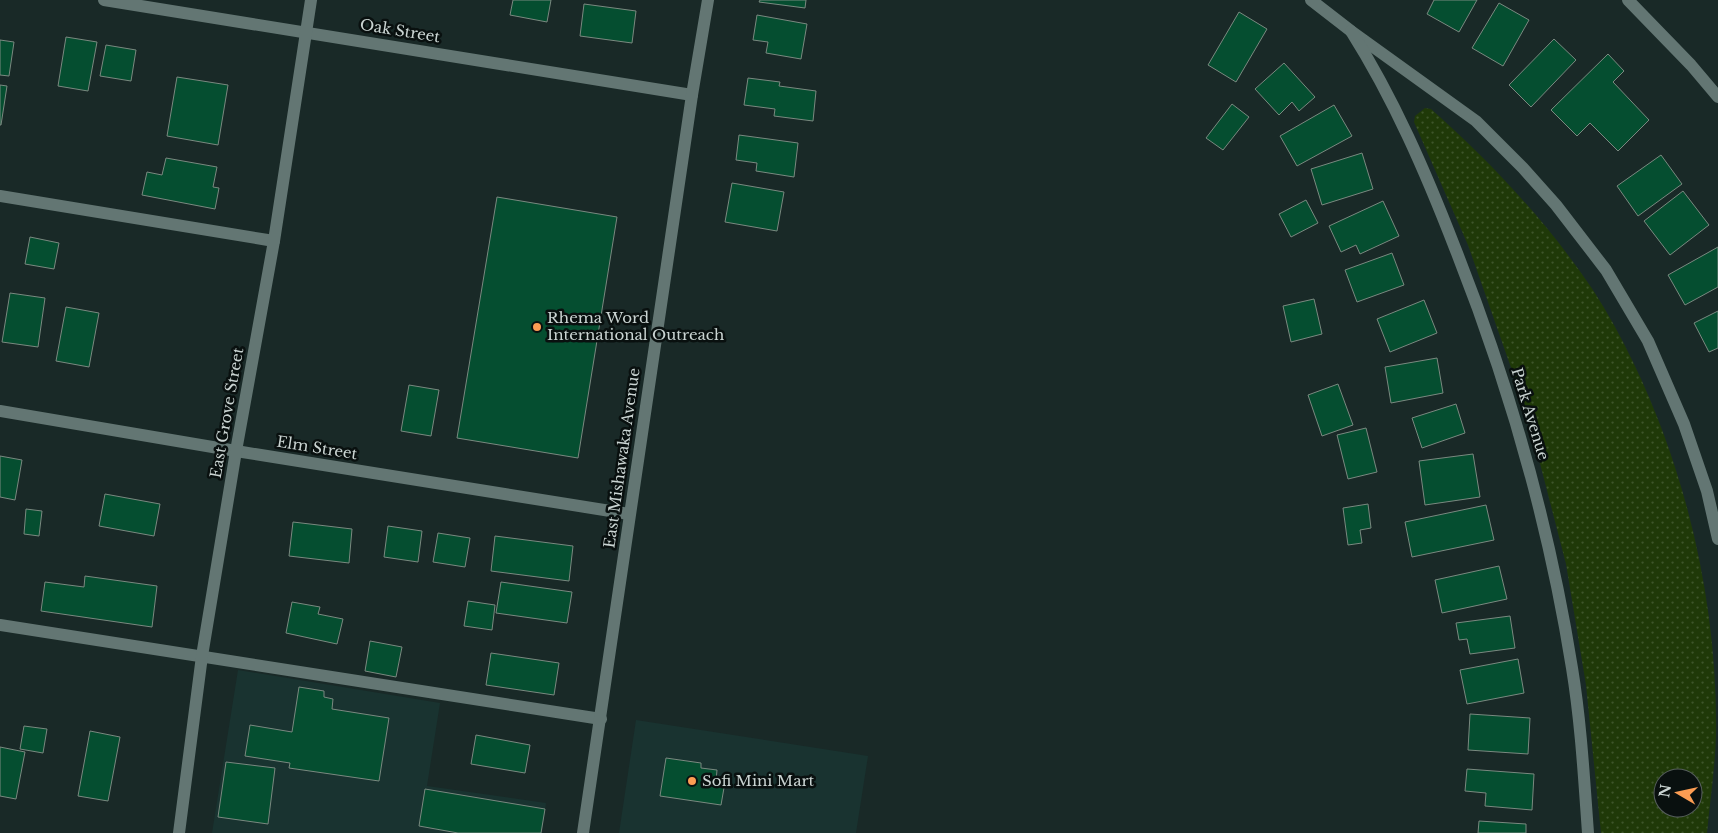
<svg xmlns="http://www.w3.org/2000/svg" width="1718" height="833" font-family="'Libre Baskerville',serif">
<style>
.built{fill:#193330}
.grass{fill:url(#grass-dots);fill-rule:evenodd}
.building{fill:#054e30;stroke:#7a8980}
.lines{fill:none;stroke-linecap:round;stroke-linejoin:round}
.service{stroke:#637673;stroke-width:12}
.minor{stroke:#637673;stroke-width:12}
.tertiary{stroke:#637673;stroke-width:12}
.poi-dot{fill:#fc9d53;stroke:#09100f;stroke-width:2}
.labels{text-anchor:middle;stroke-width:5;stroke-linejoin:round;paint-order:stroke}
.street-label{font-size:15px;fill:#cad4d2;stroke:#09100f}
.poi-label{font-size:15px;fill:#cad4d2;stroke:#09100f;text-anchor:start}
</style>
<defs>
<pattern id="grass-dots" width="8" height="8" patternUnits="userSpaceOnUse" patternTransform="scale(1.25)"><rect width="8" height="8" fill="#1f3908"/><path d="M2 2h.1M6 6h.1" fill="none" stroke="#3e552b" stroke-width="1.8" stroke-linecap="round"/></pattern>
</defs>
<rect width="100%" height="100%" fill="#192927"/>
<g class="built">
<polygon points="238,670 440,703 427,786 546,803 542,833 212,833"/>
<polygon points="636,720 868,756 856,833 619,833"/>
</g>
<path class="grass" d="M1425,108L1431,109C1492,163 1547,222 1593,290C1608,313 1621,337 1633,362C1688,475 1718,609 1716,736C1715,768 1710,801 1707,833H1601L1586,685L1566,564L1527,413L1468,245L1414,122L1415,116ZM1663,778H1693V808H1663Z"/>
<g class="building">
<polygon points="513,0 551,0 547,22 510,15"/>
<polygon points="760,0 806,0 805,8 759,2"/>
<polygon points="1434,0 1477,0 1459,32 1427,14"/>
<polygon points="1499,3 1529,20 1503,66 1472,48"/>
<polygon points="584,4 636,11 632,43 580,36"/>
<polygon points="1239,12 1267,29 1236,82 1208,65"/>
<polygon points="757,15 807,24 801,59 766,53 768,42 753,40"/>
<polygon points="66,37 97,42 88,91 58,86"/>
<polygon points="1554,39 1576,60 1531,107 1509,85"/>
<polygon points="0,40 14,42 9,76 0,75"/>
<polygon points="106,45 136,50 131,81 100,76"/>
<polygon points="1608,54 1624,71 1613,82 1649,120 1618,151 1590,123 1577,136 1551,110"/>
<polygon points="1284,63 1315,97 1299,111 1292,102 1279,115 1255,89"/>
<polygon points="177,77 228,85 218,145 167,136"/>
<polygon points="748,78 780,82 779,86 816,91 813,121 774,116 775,109 744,105"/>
<polygon points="0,85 7,86 1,125 0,125"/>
<polygon points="1232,104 1249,117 1223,150 1206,138"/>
<polygon points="1334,105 1352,136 1297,166 1280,136"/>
<polygon points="739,135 798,143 794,177 756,171 757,163 736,160"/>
<polygon points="1362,153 1373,189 1322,205 1311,169"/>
<polygon points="1661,155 1682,184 1638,216 1617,186"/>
<polygon points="166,158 217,167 213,187 219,188 215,209 142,195 147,172 162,175"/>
<polygon points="732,183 784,192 777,231 725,222"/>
<polygon points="1683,191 1709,225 1670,255 1644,221"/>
<polygon points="497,197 617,217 578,458 457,438"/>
<polygon points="1306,200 1318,223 1291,237 1279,214"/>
<polygon points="1383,201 1399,236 1360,254 1356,245 1341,252 1329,226"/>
<polygon points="30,237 59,243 54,269 25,264"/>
<polygon points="1718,247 1718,287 1685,305 1668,275"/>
<polygon points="1392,253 1404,285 1357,302 1345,270"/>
<polygon points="10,293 45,298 38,347 2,342"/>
<polygon points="1314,299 1322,334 1291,342 1283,306"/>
<polygon points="1424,300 1437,333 1390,352 1377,319"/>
<polygon points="66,307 99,313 89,367 56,361"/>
<polygon points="1718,311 1718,348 1709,352 1694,323"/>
<polygon points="1437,358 1443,393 1391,403 1385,367"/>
<polygon points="1338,384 1353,425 1322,436 1308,395"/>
<polygon points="409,385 439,390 431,436 401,431"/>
<polygon points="1456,404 1465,433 1422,448 1412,418"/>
<polygon points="1366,428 1377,472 1348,479 1337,435"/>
<polygon points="1473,454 1480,497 1425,505 1419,461"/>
<polygon points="0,456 22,460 15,500 0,497"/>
<polygon points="105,494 160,504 154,536 99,526"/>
<polygon points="1368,504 1371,528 1360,530 1362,543 1348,545 1343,508"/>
<polygon points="1486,505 1494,540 1412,557 1405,522"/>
<polygon points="26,509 42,511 39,536 24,534"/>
<polygon points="293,522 352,529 349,563 289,556"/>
<polygon points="388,526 422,531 418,562 384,557"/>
<polygon points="438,533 470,538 465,567 433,562"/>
<polygon points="495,536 573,546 569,581 491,571"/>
<polygon points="1499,566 1507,599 1442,613 1435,580"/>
<polygon points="85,576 157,586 152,627 41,611 45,582 84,587"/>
<polygon points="501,582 572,592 567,623 496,613"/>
<polygon points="468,601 495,605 492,630 464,626"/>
<polygon points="292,602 320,607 318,614 343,619 337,644 286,633"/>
<polygon points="1510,616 1515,648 1470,654 1467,639 1459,640 1456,623"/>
<polygon points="370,641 402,647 396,677 365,671"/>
<polygon points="491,653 559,663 554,695 486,685"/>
<polygon points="1518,659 1524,693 1467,704 1460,670"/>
<polygon points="299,687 324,691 324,697 333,699 332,709 389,718 379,781 289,768 290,763 245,756 250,725 292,732"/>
<polygon points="1470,714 1530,718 1528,754 1468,750"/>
<polygon points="24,726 47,729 43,753 20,749"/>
<polygon points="90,731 120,737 108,801 78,796"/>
<polygon points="476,735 530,745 525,773 471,764"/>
<polygon points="0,747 25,752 16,799 0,796"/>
<polygon points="666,758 701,763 701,768 717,770 716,781 725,782 721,805 660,796"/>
<polygon points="226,762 275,768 268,824 218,817"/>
<polygon points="1467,769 1534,774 1532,810 1485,806 1486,793 1465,791"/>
<polygon points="425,789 545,809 541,833 458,833 419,826"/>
<polygon points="1479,821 1526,824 1526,833 1478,833"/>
</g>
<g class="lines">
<g class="service">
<polyline points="1628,0 1691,65 1718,97"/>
<polyline points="0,196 274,241"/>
<polyline points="0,625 601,719"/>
</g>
<g class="minor">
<polyline points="104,0 692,95"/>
<polyline points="1311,0 1351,31 1476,121 1523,168 1556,205 1606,270 1648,341 1684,424 1707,491 1718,539"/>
<path d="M1351,31C1394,99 1426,173 1455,248C1509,384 1549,524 1572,668C1581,723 1584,778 1588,833"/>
<polyline points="0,411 236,451 629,514"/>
<polyline points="179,833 202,656 236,451 274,241 311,0"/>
</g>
<polyline class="tertiary" points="583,833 692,95 708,0"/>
</g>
<g class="poi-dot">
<circle cx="537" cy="327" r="5"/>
<circle cx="692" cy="781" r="5"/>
</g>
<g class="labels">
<g class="street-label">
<text transform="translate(400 31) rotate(9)" y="5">Oak Street</text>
<text transform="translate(227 413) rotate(-80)" y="5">East Grove Street</text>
<text transform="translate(1530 414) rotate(73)" y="5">Park Avenue</text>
<text transform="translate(317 448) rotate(9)" y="5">Elm Street</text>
<text transform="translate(622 458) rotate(-82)" y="5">East Mishawaka Avenue</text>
</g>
<g class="poi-label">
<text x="547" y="323">Rhema Word<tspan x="547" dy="17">International Outreach</tspan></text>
<text x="702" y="786">Sofi Mini Mart</text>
</g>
</g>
<g transform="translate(1678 793) rotate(279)"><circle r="24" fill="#09100f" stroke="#565e5d"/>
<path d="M0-4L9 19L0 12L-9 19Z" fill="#fc9d53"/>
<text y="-8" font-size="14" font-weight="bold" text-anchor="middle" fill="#cad4d2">N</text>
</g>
</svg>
